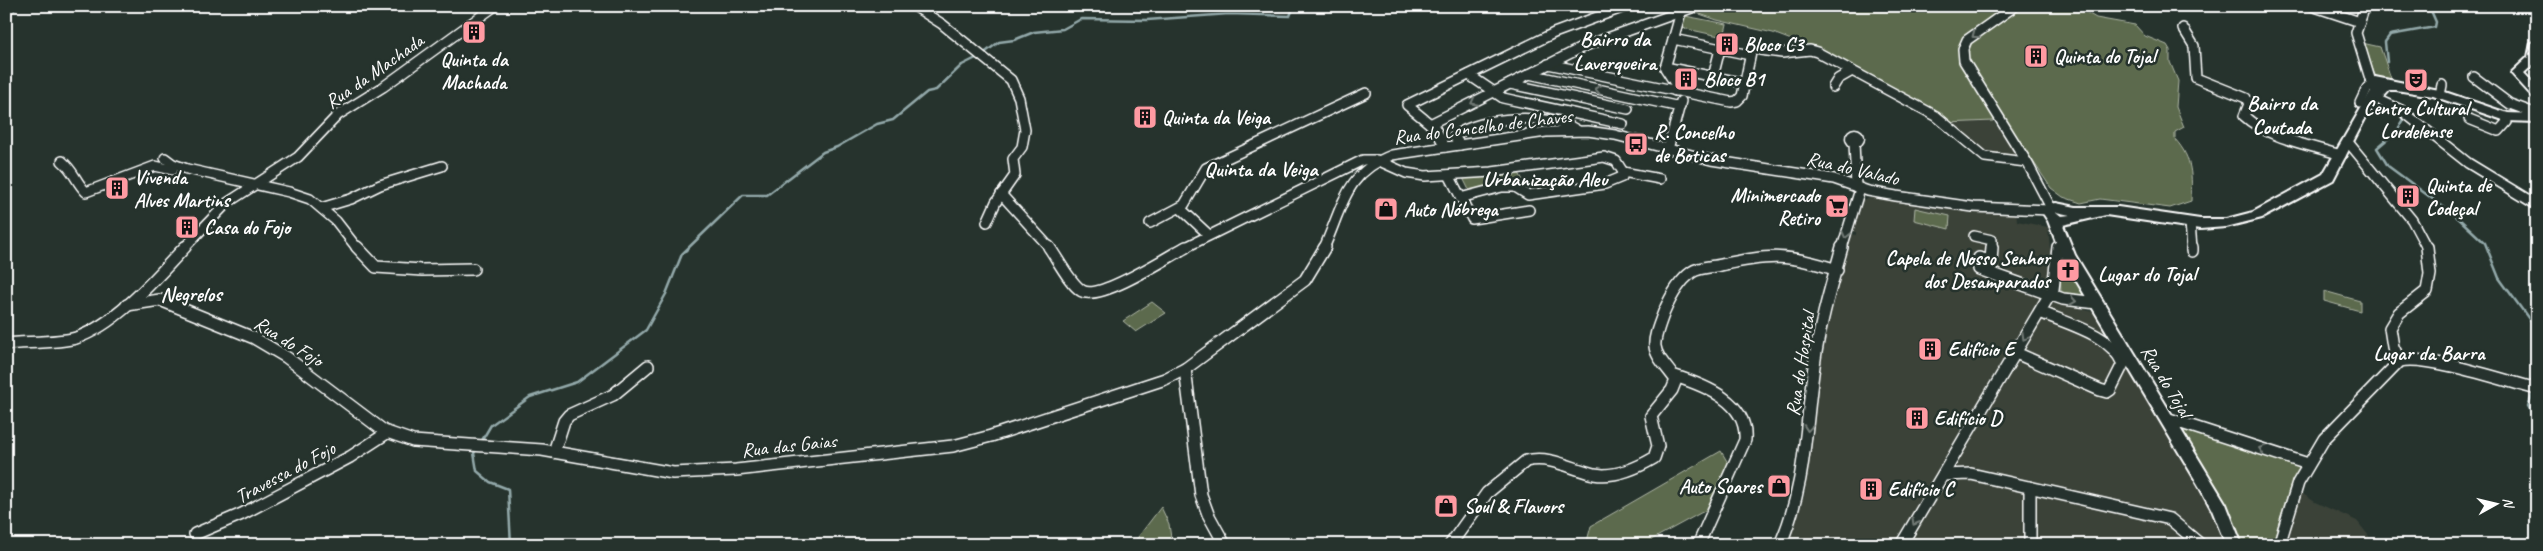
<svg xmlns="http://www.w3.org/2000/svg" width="2543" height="551" font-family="Caveat,sans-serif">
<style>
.built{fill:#3a4238}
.green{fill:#5c6b4d;stroke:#aeb5a6}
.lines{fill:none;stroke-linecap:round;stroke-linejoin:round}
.stream{stroke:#93a9aa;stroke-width:2.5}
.minor-far1-casing{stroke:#fff;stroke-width:12}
.minor-casing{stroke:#fff;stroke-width:14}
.major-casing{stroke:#fff;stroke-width:4}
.minor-far1{stroke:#26332d;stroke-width:9}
.minor{stroke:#26332d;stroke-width:11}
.major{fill:#26332d;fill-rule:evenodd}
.oneway{stroke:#727a76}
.labels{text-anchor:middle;stroke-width:5;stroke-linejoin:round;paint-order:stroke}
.poi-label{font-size:20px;font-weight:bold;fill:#fff;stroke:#26332d;text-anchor:start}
.street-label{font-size:20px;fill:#fff;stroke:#26332d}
.neighbourhood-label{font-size:21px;font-weight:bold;fill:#fff;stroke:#26332d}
</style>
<rect width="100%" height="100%" fill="#26332d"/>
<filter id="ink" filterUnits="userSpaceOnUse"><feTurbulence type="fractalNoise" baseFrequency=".02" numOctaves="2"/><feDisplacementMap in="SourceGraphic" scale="10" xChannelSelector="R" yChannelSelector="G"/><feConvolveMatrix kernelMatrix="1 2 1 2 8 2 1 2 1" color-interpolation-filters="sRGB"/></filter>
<g filter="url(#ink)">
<g class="built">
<polygon points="1993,121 2004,136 2007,136 2010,142 2009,145 2014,148 2022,160 1986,157 1946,123"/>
<polygon points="1876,197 2016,209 2017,221 2048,227 2055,300 2096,313 2210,496 2229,545 1785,545 1796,522 1805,492 1820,359 1850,234 1856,235 1856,232 1850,231 1861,200"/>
<polygon points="2300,492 2315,502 2357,521 2369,536 2369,545 2286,545"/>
</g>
<g class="green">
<polygon points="1707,6 2009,6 1961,44 1959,57 1995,118 1993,121 1946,123 1815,49 1773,33 1717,20 1691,11"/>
<path d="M2022,6H2076L2096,18L2135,25L2145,36L2167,45L2170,50V62L2178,81L2176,107L2184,127L2175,132V139C2193,159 2192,176 2191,201L2170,208L2100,199L2081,203L2063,197L2051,188L1971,69L1968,54L1972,42Z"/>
<polygon points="1685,16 1727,24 1724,37 1682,28"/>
<polygon points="2362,43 2380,47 2393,84 2375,75"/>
<path d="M1519,173L1525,184C1507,178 1487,186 1470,192L1463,178Z"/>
<polygon points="1915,208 1950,216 1949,229 1914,220"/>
<polygon points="2060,264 2071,265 2086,296 2066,295 2061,293"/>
<polygon points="2324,291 2360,301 2360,311 2324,301"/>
<polygon points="1152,302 1166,313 1136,332 1123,321"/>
<polygon points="2178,425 2302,465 2290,487 2272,545 2243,545 2220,492"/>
<polygon points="1721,451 1728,463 1706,510 1651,540 1649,545 1586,545 1591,526"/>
<polygon points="1161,507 1169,524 1172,545 1132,545"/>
</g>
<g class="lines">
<g class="stream">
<polyline points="6,16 19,6"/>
<polyline points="983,54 999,42 1014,40 1034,32 1063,29 1081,19 1147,20 1229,14 1290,16 1294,6"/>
<polyline points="2387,62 2385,42 2390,35 2435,27 2436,22 2429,6"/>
<polyline points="2406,116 2397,131 2377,148 2388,166 2457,217 2485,243 2499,278 2537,330"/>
<polyline points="2534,391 2528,406 2537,421"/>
<polyline points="481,442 491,425 530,397 577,382 646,330 666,294 682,254 743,195 767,195 823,152 837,147 877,124 893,120 927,92 936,90 962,65 978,57"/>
<polyline points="477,449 474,453 477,471 490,482 508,489 511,545"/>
</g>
<g class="minor-far1-casing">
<g id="minor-far1">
<polyline points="914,6 942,24 1011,80 1019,98 1025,130 1022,147 1013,159 1015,175 996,202 987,222"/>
<polyline points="2015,6 1967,40 1963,49 1964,61 2028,164 2051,208"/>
<polyline points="2312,6 2360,22"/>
<polyline points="2365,6 2356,33 2371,82"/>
<path d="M2183,28L2194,46L2196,78L2246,98L2249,104L2244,116C2269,139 2310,145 2341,155"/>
<polyline points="1673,39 1750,55"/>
<polyline points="1760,50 1782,53 1810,50 1817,52 1936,116 1985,157 2026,162"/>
<polyline points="1548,64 1731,102 1737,101 1742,96 1752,48"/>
<polyline points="1665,67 1745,83"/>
<polyline points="1529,74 1680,107"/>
<polyline points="1469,75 1503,98 1623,124"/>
<polyline points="1713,77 1720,49"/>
<polyline points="2474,77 2510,104 2537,114"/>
<polyline points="1510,84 1628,109"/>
<polyline points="1833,87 1838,79 1852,71"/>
<polyline points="1675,91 1676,85 1665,68 1681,12"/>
<polyline points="2440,95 2442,85"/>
<polyline points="2375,98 2401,110 2468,163 2537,205"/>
<polyline points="2360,103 2367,88 2372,85"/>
<polyline points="2469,119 2499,131 2507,122 2506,117"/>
<polyline points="1430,124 1585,46 1697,6"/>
<circle cx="1855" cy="138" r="4.5"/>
<polyline points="1854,142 1856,187"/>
<polyline points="2348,142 2412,220 2427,248"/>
<path d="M1460,145L1454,136C1482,116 1548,112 1577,130"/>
<polyline points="1445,147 1435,128 1407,105 1554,33 1627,6"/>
<polyline points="1668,149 1681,101"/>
<polyline points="165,158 173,164 187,169 289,192 310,199 336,221 357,248"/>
<path d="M62,161C75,172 75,181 86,192L155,166L173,170"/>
<polyline points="1623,172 1660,179"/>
<polyline points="1449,175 1472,219 1529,210"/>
<polyline points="1001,194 1050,248"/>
<polyline points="321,208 351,199 380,185 442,166"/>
<polyline points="1180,208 1209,235"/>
<polyline points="1150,223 1184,205 1206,168 1366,93"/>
<polyline points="2190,223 2192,248"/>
<polyline points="1974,236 1992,240 1992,248"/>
<polyline points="184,248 227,203 298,157 338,115 383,87 495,6"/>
<polyline points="1184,248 1363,160 1377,160 1406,173 1425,176 1492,172 1604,157 1616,161 1623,172 1622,177 1605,184 1528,195 1515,187 1502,187 1460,198"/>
<path d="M1324,248C1343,206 1345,173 1392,155L1546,132L1588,131L1615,135L1711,160L1834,179L1868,191L1896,196L1973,207L2049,210"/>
<polyline points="1842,248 1860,189"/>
<polyline points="2058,248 2062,240"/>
</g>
</g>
<g class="minor-casing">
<g id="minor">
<polyline points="357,247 376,267 422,270 473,269"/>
<path d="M1049,247C1057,258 1070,284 1082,291C1100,301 1168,257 1186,247"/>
<polyline points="2192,247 2192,251"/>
<polyline points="1991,261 1992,247"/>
<polyline points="1990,272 1991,261 1979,258 1979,269 2063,299 2097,303"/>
<polyline points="127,305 160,300 254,338 286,357 384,431 413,441 542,450 673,473 736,470 953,446 991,436 1165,379 1185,369 1305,280 1325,247"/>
<path d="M6,344C24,342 59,343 76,338C117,324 156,278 185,247"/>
<path d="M2016,353L2100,390L2107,392L2110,390L2123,364C2111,334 2068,324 2040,312"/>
<polyline points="2400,361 2393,347 2390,328 2399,313 2427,291 2430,274 2427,247"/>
<polyline points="1185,369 1201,495 1208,514 1225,545"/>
<path d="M1675,376C1706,386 1748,402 1745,440L1698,545"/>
<polyline points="2166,418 2308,464"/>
<polyline points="554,452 564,421 569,415 613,395 648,366"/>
<polyline points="1943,475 1971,474 2170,519 2201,545"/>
<polyline points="2030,487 2030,545"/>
<polyline points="195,534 242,514 350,457 387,433"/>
<path d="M1450,545L1487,493L1526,461C1550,455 1572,469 1594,474C1615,478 1637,468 1654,458L1658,446L1651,416L1672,390L1676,380C1652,348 1649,351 1664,312C1670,298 1679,281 1692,272C1699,267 1713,267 1721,265C1770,254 1789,254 1837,270"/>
<path d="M1780,545C1806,486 1805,429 1814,366C1819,326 1831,286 1842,247"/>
<polyline points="1901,545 2053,289 2058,247"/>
<path d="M2279,545L2298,483L2324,439L2400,361C2429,355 2506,381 2537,389"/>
</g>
</g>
<g class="major-casing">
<g id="major">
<polygon points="2537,40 2537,61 2524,73 2537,87 2537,98 2533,97 2511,73 2528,57 2531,43"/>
<path d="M2375,77L2439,90L2507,113L2537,114V122L2506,121L2433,96L2396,90H2390L2367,115L2333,180L2262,218L2226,227L2200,229L2106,215L2063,225L2075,255L2226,504L2242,545H2226L2212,510L2199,486L2061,255L2048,221L2042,212L2046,205L2056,203L2076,207H2118L2200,219H2226L2253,212L2323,174L2371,91L2366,81ZM2056,212L2070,215L2061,216Z"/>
</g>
</g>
<use href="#minor-far1" class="minor-far1"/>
<use href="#minor" class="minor"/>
<use href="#major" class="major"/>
</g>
<defs><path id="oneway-chevron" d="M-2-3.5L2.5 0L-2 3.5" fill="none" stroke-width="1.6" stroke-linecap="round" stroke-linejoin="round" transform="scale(1.25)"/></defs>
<g class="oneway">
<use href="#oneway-chevron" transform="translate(1975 35) rotate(143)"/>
<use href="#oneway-chevron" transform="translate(1598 89) rotate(-168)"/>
<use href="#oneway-chevron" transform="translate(1474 102) rotate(153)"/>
<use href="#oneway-chevron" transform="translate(1846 235) rotate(104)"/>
<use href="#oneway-chevron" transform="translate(2073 301) rotate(9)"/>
<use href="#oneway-chevron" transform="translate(2025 337) rotate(121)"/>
<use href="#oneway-chevron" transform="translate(1808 428) rotate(95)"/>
<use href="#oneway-chevron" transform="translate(2262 449) rotate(-162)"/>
<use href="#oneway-chevron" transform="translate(1915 522) rotate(120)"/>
</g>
</g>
<defs>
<g id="building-square" transform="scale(1.25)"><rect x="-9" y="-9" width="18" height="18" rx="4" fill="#ff9aa2" stroke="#26332d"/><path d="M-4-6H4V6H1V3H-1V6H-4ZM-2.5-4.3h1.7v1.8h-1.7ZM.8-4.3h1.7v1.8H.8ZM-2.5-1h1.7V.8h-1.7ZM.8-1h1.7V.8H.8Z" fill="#111"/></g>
<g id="theatre-square" transform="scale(1.25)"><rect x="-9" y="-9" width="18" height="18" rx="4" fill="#ff9aa2" stroke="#26332d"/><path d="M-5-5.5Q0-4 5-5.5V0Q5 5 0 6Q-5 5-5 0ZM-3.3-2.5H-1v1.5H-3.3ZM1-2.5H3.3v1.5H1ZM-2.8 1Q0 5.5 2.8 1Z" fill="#111"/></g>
<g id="bus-square" transform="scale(1.25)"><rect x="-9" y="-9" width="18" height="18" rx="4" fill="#ff9aa2" stroke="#26332d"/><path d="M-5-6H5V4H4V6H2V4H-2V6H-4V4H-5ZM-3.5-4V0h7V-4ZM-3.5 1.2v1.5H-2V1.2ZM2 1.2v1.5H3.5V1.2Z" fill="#111"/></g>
<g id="supermarket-square" transform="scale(1.25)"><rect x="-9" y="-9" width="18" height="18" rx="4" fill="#ff9aa2" stroke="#26332d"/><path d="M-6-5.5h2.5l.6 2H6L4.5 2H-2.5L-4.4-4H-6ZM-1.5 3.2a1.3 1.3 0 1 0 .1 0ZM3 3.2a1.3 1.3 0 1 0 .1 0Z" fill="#111"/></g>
<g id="shop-square" transform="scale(1.25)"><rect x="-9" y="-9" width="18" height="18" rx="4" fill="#ff9aa2" stroke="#26332d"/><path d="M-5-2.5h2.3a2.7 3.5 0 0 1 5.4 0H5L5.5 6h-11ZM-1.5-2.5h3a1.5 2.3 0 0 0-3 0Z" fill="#111"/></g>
<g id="church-square" transform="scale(1.25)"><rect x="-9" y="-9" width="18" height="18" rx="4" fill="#ff9aa2" stroke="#26332d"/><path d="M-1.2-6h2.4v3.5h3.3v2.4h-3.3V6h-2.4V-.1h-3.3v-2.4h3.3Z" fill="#111"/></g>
</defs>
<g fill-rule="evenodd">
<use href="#building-square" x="474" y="32"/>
<use href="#building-square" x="1727" y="44"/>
<use href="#building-square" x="2036" y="56"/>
<use href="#building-square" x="1686" y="79"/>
<use href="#theatre-square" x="2416" y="80"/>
<use href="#building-square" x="1145" y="117"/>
<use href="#bus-square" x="1636" y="144"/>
<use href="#building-square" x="117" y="188"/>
<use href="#building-square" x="2408" y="196"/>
<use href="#supermarket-square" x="1837" y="206"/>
<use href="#shop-square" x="1386" y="209"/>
<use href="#building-square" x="187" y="227"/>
<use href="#church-square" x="2068" y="270"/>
<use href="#building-square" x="1930" y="349"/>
<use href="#building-square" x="1917" y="418"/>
<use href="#shop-square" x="1779" y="486"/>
<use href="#building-square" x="1871" y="489"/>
<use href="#shop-square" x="1446" y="506"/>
</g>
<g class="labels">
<g class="poi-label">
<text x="1744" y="51">Bloco C3</text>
<text x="2054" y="63">Quinta do Tojal</text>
<text x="474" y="66" text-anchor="middle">Quinta da<tspan x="474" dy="23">Machada</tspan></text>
<text x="1704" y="86">Bloco B1</text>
<text x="2416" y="115" text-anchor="middle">Centro Cultural<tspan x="2416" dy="23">Lordelense</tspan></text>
<text x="1162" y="124">Quinta da Veiga</text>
<text x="1654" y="139">R. Concelho<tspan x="1654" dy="23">de Boticas</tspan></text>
<text x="134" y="184">Vivenda<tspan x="134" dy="23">Alves Martins</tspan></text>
<text x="2426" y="192">Quinta de<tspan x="2426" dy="23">Codeçal</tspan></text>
<text x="1820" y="202" text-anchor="end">Minimercado<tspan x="1820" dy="23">Retiro</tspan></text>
<text x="1404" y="216">Auto Nóbrega</text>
<text x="204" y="234">Casa do Fojo</text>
<text x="2050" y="265" text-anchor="end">Capela de Nosso Senhor<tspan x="2050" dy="23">dos Desamparados</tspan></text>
<text x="1948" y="356">Edifício E</text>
<text x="1934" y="425">Edifício D</text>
<text x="1762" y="493" text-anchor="end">Auto Soares</text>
<text x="1888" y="496">Edifício C</text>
<text x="1464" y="513">Soul &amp; Flavors</text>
</g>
<g class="street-label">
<text transform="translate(374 71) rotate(-35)" y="7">Rua da Machada</text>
<text transform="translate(1483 126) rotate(-7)" y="7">Rua do Concelho de Chaves</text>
<text transform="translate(1853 168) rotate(13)" y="7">Rua do Valado</text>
<text transform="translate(289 341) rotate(32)" y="7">Rua do Fojo</text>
<text transform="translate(1800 364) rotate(-81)" y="7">Rua do Hospital</text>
<text transform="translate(2167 381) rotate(59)" y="7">Rua do Tojal</text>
<text transform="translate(789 445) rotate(-6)" y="7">Rua das Gaias</text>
<text transform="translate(285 472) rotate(-28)" y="7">Travessa do Fojo</text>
</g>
<g class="neighbourhood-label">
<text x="1615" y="46">Bairro da<tspan x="1615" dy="24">Laverqueira</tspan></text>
<text x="2282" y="110">Bairro da<tspan x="2282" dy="24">Coutada</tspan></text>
<text x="1261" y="176">Quinta da Veiga</text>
<text x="1545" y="186">Urbanização Aleu</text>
<text x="2147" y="281">Lugar do Tojal</text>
<text x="191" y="301">Negrelos</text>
<text x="2429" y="360">Lugar da Barra</text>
</g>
</g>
<rect width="2543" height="551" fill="none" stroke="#26332d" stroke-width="25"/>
<rect x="12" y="12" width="2518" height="526" fill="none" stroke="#fff" stroke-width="2" filter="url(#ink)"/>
<g transform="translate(2496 504) rotate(82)" stroke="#26332d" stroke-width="4" paint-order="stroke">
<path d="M0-4L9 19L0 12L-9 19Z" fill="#ffffff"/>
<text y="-8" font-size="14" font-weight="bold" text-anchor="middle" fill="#ffffff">N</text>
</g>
</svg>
